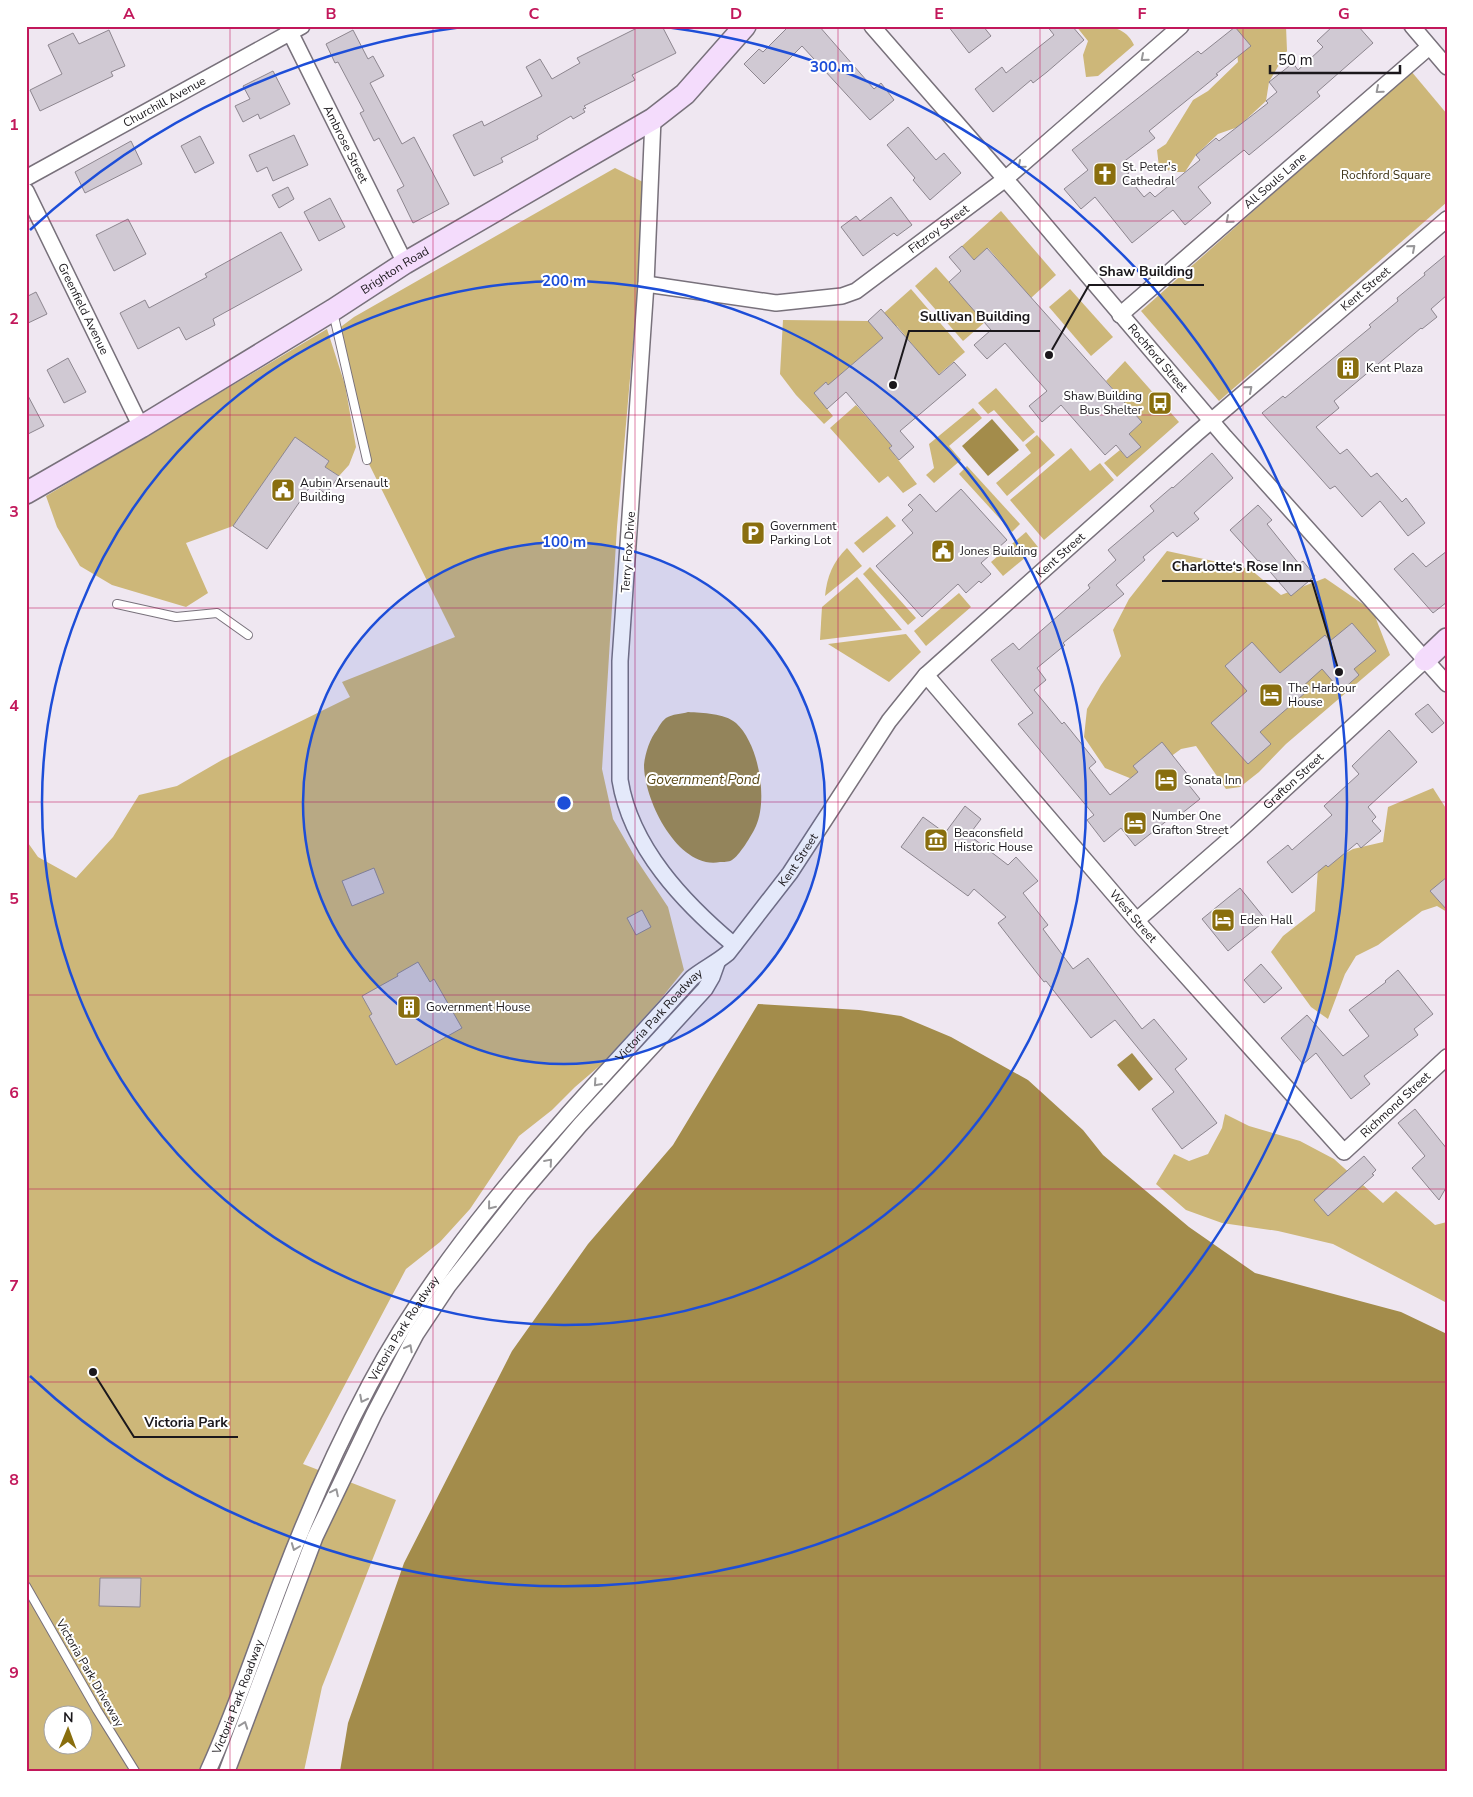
<svg xmlns="http://www.w3.org/2000/svg" width="1473" height="1797" font-family="'Nunito Sans',sans-serif">
<style>
.green{fill:#cdb779;fill-rule:evenodd}
.water{fill:#a38c4b}
.building{fill:#d0c9d3;stroke:#8d868f}
.lines{fill:none;stroke-linecap:round;stroke-linejoin:round}
.lane-casing{stroke:#78717b;stroke-width:10}
.street-casing{stroke:#78717b;stroke-width:18}
.secondary-casing{stroke:#78717b;stroke-width:24}
.lane{stroke:#fff;stroke-width:8}
.street{stroke:#fff;stroke-width:15}
.secondary{stroke:#f4dcfc;stroke-width:21}
.oneway{stroke:#989799}
.grid{fill:none;stroke:#c2185b;stroke-width:1;stroke-opacity:0.55}
.ring{fill:none;stroke:#1d4ed8;stroke-width:2.5}
.labels{text-anchor:middle;stroke-width:4;stroke-linejoin:round;paint-order:stroke}
.street-label{font-size:12px;fill:#1b181c;stroke:#fff}
.poi-label{font-size:12px;fill:#1b181c;stroke:#fff;text-anchor:start}
.park-label{font-size:12px;fill:#3b3113;stroke:#fff}
.water-label{font-size:14px;font-style:italic;fill:#594815;stroke:#fff}
.centre{fill:#1d4ed8;stroke:#fff;stroke-width:2.5}
.ring-label{font-size:15px;text-anchor:middle;font-weight:bold;fill:#1d4ed8;stroke:#fff;stroke-width:4;stroke-linejoin:round;paint-order:stroke}
.leader{fill:none;stroke:#1b181c;stroke-width:2}
.callout-dot{fill:#1b181c;stroke:#fff;stroke-width:2}
.callout-label{font-size:14px;text-anchor:middle;font-weight:bold;fill:#1b181c;stroke:#fff;stroke-width:4;stroke-linejoin:round;paint-order:stroke}
.neatline{fill:none;stroke:#c2185b;stroke-width:2}
.grid-label{font-size:16px;text-anchor:middle;font-weight:bold;fill:#c2185b}
</style>
<rect width="100%" height="100%" fill="#efe7f1"/>
<g class="green">
<path d="M1076,26C1098,26 1124,22 1134,45L1098,76L1086,77L1083,55L1088,41Z"/>
<polygon points="1234,26 1286,26 1287,51 1269,82 1266,101 1238,127 1218,134 1196,155 1185,172 1173,172 1159,167 1157,150 1166,144 1193,100 1208,91 1238,62"/>
<polygon points="1411,71 1447,114 1447,202 1219,401 1141,311"/>
<path d="M615,168L647,184L617,527L602,769L613,819L636,859L668,907L684,970L660,1000L603,1063L575,1087L552,1110L519,1136L470,1209L440,1242L406,1269L303,1464L396,1500L322,1687L304,1771H26V840L38,857L76,878L113,837L139,795L177,786L222,760L350,697L342,682L455,637L367,460L338,329L354,317ZM52,1714H82V1744H52Z"/>
<polygon points="1001,211 1056,275 1031,298 988,248 974,260 962,246"/>
<polygon points="936,267 985,322 963,341 915,286"/>
<polygon points="911,289 965,352 938,375 897,326 887,325 892,321 884,313"/>
<polygon points="1070,289 1113,337 1091,356 1049,307"/>
<polygon points="783,320 868,321 883,338 835,379 832,389 826,382 814,393 833,416 824,424 796,395 780,374"/>
<polygon points="327,329 345,385 356,447 349,465 339,476 325,467 329,461 295,438 233,526 186,543 208,593 186,607 112,585 80,566 57,527 46,496"/>
<polygon points="1125,361 1179,422 1117,477 1104,463 1120,450 1127,458 1140,447 1129,434 1142,422 1106,381"/>
<polygon points="996,388 1035,432 1023,442 994,410 988,414 978,403"/>
<polygon points="856,405 888,441 893,444 889,448 917,484 903,493 888,476 879,483 830,428"/>
<polygon points="973,408 982,418 949,446 961,460 934,483 926,475 934,468 929,444"/>
<polygon points="1037,435 1055,455 1007,496 996,483 1031,453 1025,445"/>
<polygon points="1071,448 1090,471 1100,463 1114,480 1044,540 1010,500"/>
<polygon points="967,466 1020,524 1012,532 959,474"/>
<polygon points="887,516 896,526 863,553 854,543"/>
<polygon points="1026,532 1038,547 1003,576 991,562"/>
<path d="M847,548L862,566L825,596C827,576 833,562 847,548Z"/>
<polygon points="1167,551 1250,569 1281,595 1325,578 1373,611 1390,655 1286,744 1259,772 1240,787 1226,789 1196,746 1181,749 1137,781 1105,768 1084,737 1087,709 1101,685 1121,656 1113,630 1129,599"/>
<polygon points="870,567 916,618 908,625 863,574"/>
<polygon points="857,577 902,630 820,640 822,607"/>
<polygon points="959,593 971,607 926,646 914,631"/>
<polygon points="906,634 921,652 889,682 828,644"/>
<polygon points="1433,788 1447,810 1447,912 1437,906 1422,911 1378,945 1356,956 1345,974 1328,1019 1311,1007 1271,952 1283,936 1315,911 1318,868 1353,849 1383,842 1388,807"/>
<polygon points="1225,1114 1249,1126 1300,1141 1334,1159 1383,1203 1396,1191 1435,1225 1447,1222 1447,1303 1333,1244 1278,1231 1222,1223 1186,1210 1156,1184 1174,1154 1189,1161 1208,1154 1222,1128"/>
</g>
<g class="water">
<polygon points="992,419 1019,450 988,476 962,446"/>
<path d="M688,712C703,713 724,713 736,723C759,744 768,799 756,826C752,835 739,856 732,860C729,862 723,862 720,862C678,870 644,800 644,765C645,754 650,738 657,730C659,726 663,720 666,718C672,714 682,714 688,712Z"/>
<polygon points="758,1004 859,1010 901,1016 951,1037 1028,1080 1083,1130 1103,1155 1189,1227 1255,1273 1401,1312 1447,1334 1447,1771 340,1771 348,1723 404,1563 512,1351 588,1244 673,1145"/>
<polygon points="1132,1053 1153,1079 1139,1091 1117,1065"/>
</g>
<g class="building">
<polygon points="641,26 662,26 676,53 632,75 635,80 584,106 586,108 583,109 585,112 573,119 571,116 537,136 538,139 501,158 503,162 474,176 453,135 482,121 484,126 542,96 526,67 540,59 552,79 580,63 577,58"/>
<polygon points="789,26 819,26 874,89 881,83 894,100 870,120 802,46 764,84 744,64 759,49 763,52"/>
<polygon points="948,26 983,26 991,36 969,53"/>
<polygon points="1047,26 1072,26 1084,40 1047,72 1033,83 1031,80 993,112 975,89 1002,67 1006,73 1054,35"/>
<polygon points="1333,26 1358,26 1373,43 1317,92 1320,96 1277,132 1249,155 1244,150 1198,187 1211,203 1185,225 1173,210 1132,243 1095,197 1081,209 1064,189 1088,170 1072,150 1198,51 1201,54 1235,27 1251,46 1216,74 1218,75 1149,131 1155,138 1122,163 1129,173 1126,175 1144,197 1150,192 1155,197 1200,160 1196,155 1216,138 1219,141 1268,103 1266,101 1277,92 1269,82 1293,63 1298,70 1323,47 1317,41"/>
<polygon points="109,30 125,66 111,72 113,76 40,111 30,90 62,74 48,45 73,33 79,44"/>
<polygon points="353,30 368,59 373,56 384,76 370,83 402,144 414,137 449,204 413,223 397,190 404,186 379,138 374,141 360,113 364,111 338,62 335,63 326,44"/>
<polygon points="273,71 290,104 260,119 258,114 243,122 235,106 250,99 243,86"/>
<polygon points="908,127 936,160 944,153 961,173 930,200 913,180 915,178 887,145"/>
<polygon points="294,135 308,165 273,181 267,167 257,172 249,155"/>
<polygon points="200,136 214,163 195,173 181,146"/>
<polygon points="131,141 142,164 85,193 75,172"/>
<polygon points="288,187 294,199 279,208 272,195"/>
<polygon points="891,197 912,225 897,236 894,233 863,256 841,227 856,216 860,221"/>
<polygon points="330,198 345,227 319,241 304,212"/>
<polygon points="128,219 146,254 114,271 96,235"/>
<polygon points="281,232 302,270 213,319 215,325 186,340 179,327 138,349 120,313 145,300 149,308 207,277 205,274"/>
<polygon points="962,246 974,260 987,248 1142,422 1129,434 1141,447 1127,458 1116,445 1105,455 1061,405 1042,422 1029,406 1047,391 1005,343 987,359 974,345 991,330 949,282 961,271 949,257"/>
<polygon points="1447,254 1447,295 1431,309 1437,317 1422,329 1421,328 1334,401 1339,408 1316,427 1340,454 1347,449 1371,477 1377,473 1402,502 1406,498 1425,523 1408,536 1380,501 1362,517 1335,486 1330,489 1262,413 1283,396 1285,398 1371,327 1369,325 1398,301 1397,298 1425,275 1424,273"/>
<polygon points="36,292 47,314 26,324 26,297"/>
<polygon points="881,309 939,375 954,362 966,375 900,431 914,447 899,460 889,448 892,446 846,392 827,409 814,393 826,382 828,385 883,338 868,321"/>
<polygon points="68,358 86,392 64,403 47,370"/>
<polygon points="26,392 44,426 26,435"/>
<polygon points="295,437 329,461 325,467 339,476 326,494 312,484 267,549 233,526"/>
<polygon points="1212,453 1233,478 1194,513 1199,519 1177,537 1173,532 1143,557 1145,560 1116,585 1124,594 1063,643 1065,645 1037,668 1046,680 1034,690 1062,724 1064,722 1096,762 1089,768 1110,795 1138,772 1133,766 1162,742 1188,775 1184,779 1200,799 1176,818 1174,815 1135,846 1121,828 1104,842 1087,820 1094,815 1018,724 1033,713 991,660 1013,643 1019,650 1090,588 1088,585 1116,560 1108,550 1154,511 1150,506 1172,487 1173,488"/>
<polygon points="961,489 1007,540 981,563 991,574 981,583 979,581 966,593 958,584 922,617 876,566 913,533 902,520 913,510 908,505 920,494 936,512"/>
<polygon points="1258,505 1272,520 1267,524 1299,564 1303,561 1315,576 1291,596 1265,566 1264,566 1259,560 1258,561 1230,530"/>
<polygon points="1447,551 1447,602 1433,613 1394,569 1413,553 1426,567"/>
<polygon points="1352,623 1376,651 1354,669 1359,675 1341,691 1322,669 1301,688 1305,693 1260,732 1271,744 1248,764 1211,723 1247,691 1225,666 1252,642 1280,673 1325,635 1330,641"/>
<polygon points="1428,704 1444,723 1432,733 1415,714"/>
<polygon points="1389,730 1417,762 1368,807 1376,817 1372,821 1381,831 1361,848 1357,843 1328,867 1326,865 1292,893 1267,862 1288,845 1292,850 1332,815 1324,806 1359,774 1352,766"/>
<polygon points="965,806 981,819 969,835 1008,865 1016,857 1038,881 1023,893 1048,925 1043,929 1073,969 1088,958 1142,1029 1154,1019 1187,1059 1175,1069 1217,1123 1182,1149 1152,1109 1174,1092 1115,1020 1091,1038 1046,981 1044,982 998,923 1006,917 974,889 968,896 901,847 923,817 945,833"/>
<polygon points="374,868 384,893 352,906 342,881"/>
<polygon points="1447,877 1447,910 1430,891"/>
<polygon points="1240,888 1266,920 1228,951 1202,919"/>
<polygon points="642,910 651,927 636,935 627,918"/>
<polygon points="418,962 430,982 434,979 462,1028 396,1065 369,1016 372,1014 362,996 398,976 397,974"/>
<polygon points="1261,964 1282,988 1264,1003 1244,980"/>
<polygon points="1398,970 1433,1014 1414,1029 1418,1035 1364,1076 1370,1084 1351,1099 1316,1053 1303,1064 1281,1038 1307,1015 1343,1056 1369,1036 1349,1010 1386,982 1385,981"/>
<polygon points="1415,1109 1447,1149 1447,1186 1439,1200 1412,1168 1425,1156 1398,1123"/>
<polygon points="1364,1156 1376,1170 1372,1174 1374,1175 1328,1216 1314,1200"/>
<polygon points="100,1578 141,1578 140,1607 99,1606"/>
</g>
<g class="lines">
<g class="lane-casing">
<g id="lane">
<polyline points="333,312 367,460"/>
<polyline points="117,604 176,617 217,613 248,635"/>
<polyline points="26,1586 97,1710 135,1771"/>
</g>
</g>
<g class="street-casing">
<g id="street">
<path id="s1" d="M287,26L405,263"/>
<path id="s2" d="M872,26L1021,197L1225,437L1447,684"/>
<polyline points="1412,26 1447,67"/>
<path d="M653,119L646,284L620,661V780C631,848 684,903 734,945"/>
<path id="s3" d="M26,178L302,26"/>
<path id="s4" d="M26,191L141,427"/>
<path id="s5" d="M646,284L776,303L842,296L856,291L1004,180L1181,26"/>
<path id="s6" d="M1120,315L1429,47"/>
<path id="s7" d="M926,675L1144,929L1344,1152L1447,1057"/>
<path id="s8" d="M1137,920L1238,832L1425,660"/>
<path id="s9" d="M208,1771C237,1708 258,1642 283,1577C308,1511 337,1446 370,1384C452,1230 577,1106 692,978C703,969 716,963 728,953L790,873L889,721L926,675L1197,433L1447,219"/>
<polyline points="227,1771 315,1537 374,1414 416,1334 448,1286 521,1194 580,1125 705,989 712,977 717,963"/>
</g>
</g>
<g class="secondary-casing">
<g id="secondary">
<path id="s10" d="M26,493L141,427L333,310L405,263L653,119L685,94L745,26"/>
<polyline points="1425,660 1447,639"/>
</g>
</g>
<use href="#lane" class="lane"/>
<use href="#street" class="street"/>
<use href="#secondary" class="secondary"/>
</g>
<defs><path id="oneway-chevron" d="M-2-3.5L2.5 0L-2 3.5" fill="none" stroke-width="1.6" stroke-linecap="round" stroke-linejoin="round" transform="scale(1.25)"/></defs>
<g class="oneway">
<use href="#oneway-chevron" transform="translate(1144 58) rotate(139)"/>
<use href="#oneway-chevron" transform="translate(1379 90) rotate(139)"/>
<use href="#oneway-chevron" transform="translate(1021 165) rotate(139)"/>
<use href="#oneway-chevron" transform="translate(1229 220) rotate(139)"/>
<use href="#oneway-chevron" transform="translate(1412 248) rotate(-41)"/>
<use href="#oneway-chevron" transform="translate(1249 389) rotate(-41)"/>
<use href="#oneway-chevron" transform="translate(597 1083) rotate(132)"/>
<use href="#oneway-chevron" transform="translate(549 1162) rotate(-49)"/>
<use href="#oneway-chevron" transform="translate(491 1206) rotate(129)"/>
<use href="#oneway-chevron" transform="translate(409 1348) rotate(-62)"/>
<use href="#oneway-chevron" transform="translate(363 1399) rotate(117)"/>
<use href="#oneway-chevron" transform="translate(335 1492) rotate(-64)"/>
<use href="#oneway-chevron" transform="translate(295 1547) rotate(111)"/>
<use href="#oneway-chevron" transform="translate(244 1725) rotate(-70)"/>
</g>
<path class="grid" d="M230,26V1771M433,26V1771M635,26V1771M838,26V1771M1040,26V1771M1243,26V1771M26,221H1447M26,415H1447M26,608H1447M26,802H1447M26,995H1447M26,1189H1447M26,1382H1447M26,1576H1447"/>
<circle cx="564" cy="803" r="261" fill="#1d4ed8" fill-opacity=".12"/>
<g class="ring">
<circle cx="564" cy="803" r="261"/>
<circle cx="564" cy="803" r="522"/>
<path d="M30 230A783 783 0 0 1 462 27M666 27A783 783 0 1 1 30 1376"/>
</g>
<defs>
<g id="church-square" transform="scale(1.25)"><rect x="-9" y="-9" width="18" height="18" rx="4" fill="#896e0e" stroke="#fff"/><path d="M-1.2-6h2.4v3.5h3.3v2.4h-3.3V6h-2.4V-.1h-3.3v-2.4h3.3Z" fill="#fff"/></g>
<g id="building-square" transform="scale(1.25)"><rect x="-9" y="-9" width="18" height="18" rx="4" fill="#896e0e" stroke="#fff"/><path d="M-4-6H4V6H1V3H-1V6H-4ZM-2.5-4.3h1.7v1.8h-1.7ZM.8-4.3h1.7v1.8H.8ZM-2.5-1h1.7V.8h-1.7ZM.8-1h1.7V.8H.8Z" fill="#fff"/></g>
<g id="bus-square" transform="scale(1.25)"><rect x="-9" y="-9" width="18" height="18" rx="4" fill="#896e0e" stroke="#fff"/><path d="M-5-6H5V4H4V6H2V4H-2V6H-4V4H-5ZM-3.5-4V0h7V-4ZM-3.5 1.2v1.5H-2V1.2ZM2 1.2v1.5H3.5V1.2Z" fill="#fff"/></g>
<g id="civic-square" transform="scale(1.25)"><rect x="-9" y="-9" width="18" height="18" rx="4" fill="#896e0e" stroke="#fff"/><path d="M-.6-6.5H3V-4.5H.6V-3L4-1V1h2V6H-6V1h2V-1L-.6-3ZM-1.2 2.5V6h2.4V2.5Z" fill="#fff"/></g>
<g id="parking-square" transform="scale(1.25)"><rect x="-9" y="-9" width="18" height="18" rx="4" fill="#896e0e" stroke="#fff"/><path d="M-3.5-5.5H1a3.5 3.5 0 0 1 0 7H-1V5.5H-3.5ZM-1-3.4V-.6H.8a1.4 1.4 0 0 0 0-2.8Z" fill="#fff"/></g>
<g id="hotel-square" transform="scale(1.25)"><rect x="-9" y="-9" width="18" height="18" rx="4" fill="#896e0e" stroke="#fff"/><path d="M-6-4.5h1.5V1H6V5H4.5V3h-9V5H-6ZM-4 0a1.8 1.8 0 1 1 3.6 0ZM.5 0V-2.5h3Q6-2.5 6 0Z" fill="#fff"/></g>
<g id="museum-square" transform="scale(1.25)"><rect x="-9" y="-9" width="18" height="18" rx="4" fill="#896e0e" stroke="#fff"/><path d="M0-6L6-3V-2H-6V-3ZM-5-1h2V3h-2ZM-1-1h2V3h-2ZM3-1h2V3H3ZM-6 4H6V6H-6Z" fill="#fff"/></g>
</defs>
<g fill-rule="evenodd">
<use href="#church-square" x="1105" y="174"/>
<use href="#building-square" x="1348" y="368"/>
<use href="#bus-square" x="1160" y="403"/>
<use href="#civic-square" x="283" y="490"/>
<use href="#parking-square" x="753" y="533"/>
<use href="#civic-square" x="943" y="551"/>
<use href="#hotel-square" x="1271" y="695"/>
<use href="#hotel-square" x="1166" y="780"/>
<use href="#hotel-square" x="1135" y="823"/>
<use href="#museum-square" x="936" y="840"/>
<use href="#hotel-square" x="1223" y="920"/>
<use href="#building-square" x="409" y="1007"/>
</g>
<g class="labels">
<g class="street-label">
<text dy="4" stroke="none"><textPath href="#s3" startOffset="158">Churchill Avenue</textPath></text>
<text dy="4" stroke="none"><textPath href="#s1" startOffset="132">Ambrose Street</textPath></text>
<text dy="4" stroke="none"><textPath href="#s6" startOffset="205">All Souls Lane</textPath></text>
<text dy="4" stroke="none"><textPath href="#s5" startOffset="316">Fitzroy Street</textPath></text>
<text dy="4" stroke="none"><textPath href="#s10" startOffset="431">Brighton Road</textPath></text>
<text dy="4" stroke="none"><textPath href="#s9" startOffset="1910">Kent Street</textPath></text>
<text dy="4" stroke="none"><textPath href="#s4" startOffset="131">Greenfield Avenue</textPath></text>
<text dy="4" stroke="none"><textPath href="#s2" startOffset="438">Rochford Street</textPath></text>
<text transform="translate(628 552) rotate(-86)" y="4">Terry Fox Drive</text>
<text dy="4" stroke="none"><textPath href="#s9" startOffset="1505">Kent Street</textPath></text>
<text dy="4" stroke="none"><textPath href="#s8" startOffset="209">Grafton Street</textPath></text>
<text dy="4" stroke="none"><textPath href="#s9" startOffset="1100">Kent Street</textPath></text>
<text dy="4" stroke="none"><textPath href="#s7" startOffset="318">West Street</textPath></text>
<text dy="4" stroke="none"><textPath href="#s9" startOffset="890">Victoria Park Roadway</textPath></text>
<text dy="4" stroke="none"><textPath href="#s7" startOffset="704">Richmond Street</textPath></text>
<text dy="4" stroke="none"><textPath href="#s9" startOffset="485">Victoria Park Roadway</textPath></text>
<text transform="translate(90 1673) rotate(60)" y="4">Victoria Park Driveway</text>
<text dy="4" stroke="none"><textPath href="#s9" startOffset="80">Victoria Park Roadway</textPath></text>
</g>
<g class="poi-label">
<text x="1122" y="171">St. Peter's<tspan x="1122" dy="14">Cathedral</tspan></text>
<text x="1366" y="372">Kent Plaza</text>
<text x="1142" y="400" text-anchor="end">Shaw Building<tspan x="1142" dy="14">Bus Shelter</tspan></text>
<text x="300" y="487">Aubin Arsenault<tspan x="300" dy="14">Building</tspan></text>
<text x="770" y="530">Government<tspan x="770" dy="14">Parking Lot</tspan></text>
<text x="960" y="555">Jones Building</text>
<text x="1288" y="692">The Harbour<tspan x="1288" dy="14">House</tspan></text>
<text x="1184" y="784">Sonata Inn</text>
<text x="1152" y="820">Number One<tspan x="1152" dy="14">Grafton Street</tspan></text>
<text x="954" y="837">Beaconsfield<tspan x="954" dy="14">Historic House</tspan></text>
<text x="1240" y="924">Eden Hall</text>
<text x="426" y="1011">Government House</text>
</g>
<g class="park-label">
<text x="1386" y="179">Rochford Square</text>
</g>
<g class="water-label">
<text x="703" y="784">Government Pond</text>
</g>
</g>
<circle cx="564" cy="803" r="8" class="centre"/>
<g class="ring-label">
<text x="832" y="72">300 m</text>
<text x="564" y="286">200 m</text>
<text x="564" y="547">100 m</text>
</g>
<path class="leader" d="M1049 355L1089 285H1204M893 385L909 331H1040M1339 672L1312 581H1162M93 1372L134 1437H238"/>
<g class="callout-dot">
<circle cx="1049" cy="355" r="5"/>
<circle cx="893" cy="385" r="5"/>
<circle cx="1339" cy="672" r="5"/>
<circle cx="93" cy="1372" r="5"/>
</g>
<g class="callout-label">
<text x="1146" y="276">Shaw Building</text>
<text x="975" y="321">Sullivan Building</text>
<text x="1237" y="571">Charlotte‘s Rose Inn</text>
<text x="186" y="1427">Victoria Park</text>
</g>
<rect width="1473" height="1797" fill="none" stroke="#ffffff" stroke-width="55"/>
<g transform="translate(68 1730) rotate(1)"><circle r="24" fill="#ffffff" stroke="#a4a3a4"/>
<path d="M0-4L9 19L0 12L-9 19Z" fill="#896e0e"/>
<text y="-8" font-size="14" font-weight="bold" text-anchor="middle" fill="#1b181c">N</text>
</g>
<path d="M1270 65v8h130v-8" fill="none" stroke="#1b181c" stroke-width="2.5"/>
<text x="1278" y="65" font-size="15" fill="#1b181c" stroke="#ffffff" stroke-width="4" paint-order="stroke">50 m</text>
<rect x="28" y="28" width="1418" height="1742" class="neatline"/>
<g class="grid-label">
<text x="129" y="19">A</text>
<text x="331" y="19">B</text>
<text x="534" y="19">C</text>
<text x="736" y="19">D</text>
<text x="939" y="19">E</text>
<text x="1142" y="19">F</text>
<text x="1344" y="19">G</text>
<text x="14" y="130">1</text>
<text x="14" y="324">2</text>
<text x="14" y="517">3</text>
<text x="14" y="711">4</text>
<text x="14" y="904">5</text>
<text x="14" y="1098">6</text>
<text x="14" y="1291">7</text>
<text x="14" y="1485">8</text>
<text x="14" y="1678">9</text>
</g>
</svg>
